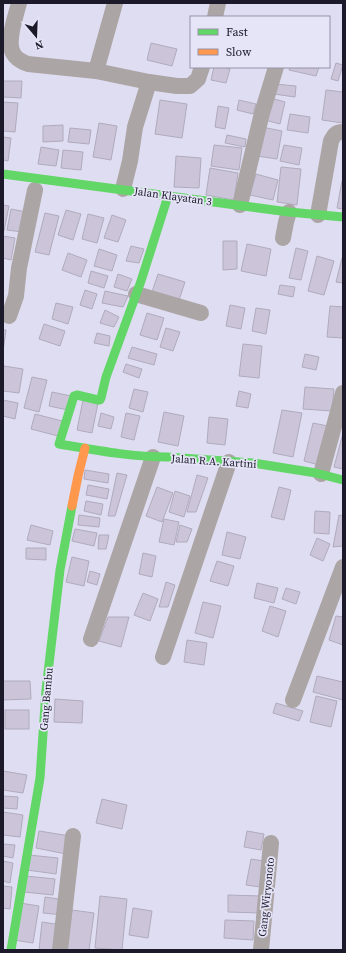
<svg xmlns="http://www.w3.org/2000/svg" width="346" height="953" font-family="'Source Serif 4',serif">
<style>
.building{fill:#ccc5da;stroke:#b0abbc}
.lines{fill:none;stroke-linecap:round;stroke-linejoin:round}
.street{stroke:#aca5a5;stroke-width:16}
.fast{stroke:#63d668;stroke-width:9}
.slow{stroke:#ff974d;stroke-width:9}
.labels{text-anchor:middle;stroke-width:3.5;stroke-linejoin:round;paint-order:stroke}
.street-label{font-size:11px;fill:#1b192a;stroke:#e6e4f7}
</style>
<rect width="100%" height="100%" fill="#dfddf2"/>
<g class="building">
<polygon points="151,43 177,49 172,66 147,60"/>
<polygon points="336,63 343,65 338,81 331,79"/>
<polygon points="214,67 223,67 230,69 226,83 211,80"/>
<polygon points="290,67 319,67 316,76 289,70"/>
<polygon points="3,81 22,81 21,98 3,97"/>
<polygon points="275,84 296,86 295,97 274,94"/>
<polygon points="326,90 343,92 343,123 322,120"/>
<polygon points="271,98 285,102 280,124 265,120"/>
<polygon points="160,100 187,104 182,138 155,134"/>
<polygon points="239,100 256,104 253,114 237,110"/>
<polygon points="3,102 18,103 15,132 3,131"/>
<polygon points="218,106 229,108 225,129 215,127"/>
<polygon points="290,114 310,117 308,133 287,130"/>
<polygon points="99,123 117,126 111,160 93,157"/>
<polygon points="63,125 63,141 43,142 43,126"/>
<polygon points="262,127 282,131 277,159 257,156"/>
<polygon points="70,128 91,130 89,144 68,142"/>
<polygon points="227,135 246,139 245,147 225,143"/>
<polygon points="3,137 11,138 8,161 3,160"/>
<polygon points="214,145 242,148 239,170 211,166"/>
<polygon points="284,145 302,148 299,165 280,161"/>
<polygon points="41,147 59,150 56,166 38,164"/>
<polygon points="63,150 83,152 81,170 61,168"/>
<polygon points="176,156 201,158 199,188 174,187"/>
<polygon points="281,167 301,169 297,205 277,202"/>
<polygon points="210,168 238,173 234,200 206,195"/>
<polygon points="256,174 278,180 273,200 250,195"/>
<polygon points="342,181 343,181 343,209 337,208"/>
<polygon points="3,205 9,206 4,231 3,231"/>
<polygon points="11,209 26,212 22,232 7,230"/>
<polygon points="66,210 81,214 73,240 58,235"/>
<polygon points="45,213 59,216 49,255 35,252"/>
<polygon points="88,214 104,218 97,243 82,239"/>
<polygon points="112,215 126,220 118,242 104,238"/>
<polygon points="3,236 15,238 11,260 3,258"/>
<polygon points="223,241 237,241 237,269 223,270"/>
<polygon points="247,244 271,249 266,276 241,271"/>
<polygon points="131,246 144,249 139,263 126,261"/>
<polygon points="296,248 308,251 301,280 289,278"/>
<polygon points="99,249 117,255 112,271 94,266"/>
<polygon points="68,253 87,260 81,277 62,270"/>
<polygon points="317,256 334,261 324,295 308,291"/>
<polygon points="342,258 343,258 343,283 336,282"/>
<polygon points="91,271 108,276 104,288 88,283"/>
<polygon points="118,274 132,279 127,291 114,287"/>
<polygon points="158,274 185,282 179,300 152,292"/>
<polygon points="280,285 295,287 293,297 278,294"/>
<polygon points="85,290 97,294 92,309 80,305"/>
<polygon points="105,291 128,296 123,307 102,303"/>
<polygon points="56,303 73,307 68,324 52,319"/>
<polygon points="230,305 245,308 241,329 226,326"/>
<polygon points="330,306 343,307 343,338 327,337"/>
<polygon points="256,308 270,310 266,334 252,331"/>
<polygon points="105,310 119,317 114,327 100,323"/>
<polygon points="147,313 164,318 157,340 140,335"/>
<polygon points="44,324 65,331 60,346 39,339"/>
<polygon points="166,328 180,332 173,351 160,347"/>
<polygon points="3,330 6,330 3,351"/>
<polygon points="97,333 110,336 109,346 94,343"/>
<polygon points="243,344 262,346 259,378 239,376"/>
<polygon points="132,347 157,354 154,365 128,358"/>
<polygon points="305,354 319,357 316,370 302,367"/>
<polygon points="126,364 142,369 139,378 123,372"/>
<polygon points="4,366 23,369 19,393 3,391 3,372"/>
<polygon points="32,377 47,380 39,412 24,408"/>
<polygon points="305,387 334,389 332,411 303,409"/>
<polygon points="134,389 148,392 143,412 129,408"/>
<polygon points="239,391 251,394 248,408 236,406"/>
<polygon points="52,392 71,396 68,410 49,406"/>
<polygon points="3,400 18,403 15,419 3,416"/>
<polygon points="83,400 98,403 92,433 77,430"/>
<polygon points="282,410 302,413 293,457 273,453"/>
<polygon points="164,412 184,416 178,446 158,442"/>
<polygon points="101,413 114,417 111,429 98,426"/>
<polygon points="126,413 140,416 134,440 121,437"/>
<polygon points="35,414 62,421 58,436 31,429"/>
<polygon points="209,417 228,419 225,445 207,443"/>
<polygon points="313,423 328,426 319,465 304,461"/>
<polygon points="343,433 343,469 334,467"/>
<polygon points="85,470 109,474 108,483 84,479"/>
<polygon points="117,473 127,475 115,516 108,516"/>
<polygon points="197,475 208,478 196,512 187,512"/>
<polygon points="88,485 109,489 107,499 86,495"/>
<polygon points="157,487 173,493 162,522 146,516"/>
<polygon points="279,487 291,490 284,520 271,517"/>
<polygon points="175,491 190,496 184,517 169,512"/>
<polygon points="86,501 103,504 101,515 84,511"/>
<polygon points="315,511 330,512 329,534 314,533"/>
<polygon points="79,515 100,518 99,527 78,525"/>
<polygon points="339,515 343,516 343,546 333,547"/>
<polygon points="164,519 179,522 174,545 159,542"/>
<polygon points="31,525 53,531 50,545 27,540"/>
<polygon points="180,525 192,529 187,542 176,542"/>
<polygon points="75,529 97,533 94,546 72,541"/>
<polygon points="227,532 246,537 240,559 222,555"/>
<polygon points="99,535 109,535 106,549 98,549"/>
<polygon points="317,538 330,544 323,561 310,555"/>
<polygon points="26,548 46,548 46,560 26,559"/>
<polygon points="143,553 156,556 152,577 139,574"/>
<polygon points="72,557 89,561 84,586 66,582"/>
<polygon points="217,561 234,566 228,586 210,581"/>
<polygon points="90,571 100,574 97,585 87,582"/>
<polygon points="166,582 175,585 168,607 159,607"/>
<polygon points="257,583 278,588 274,603 254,598"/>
<polygon points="286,588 300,592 296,604 282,599"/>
<polygon points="143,593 158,599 150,621 134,615"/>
<polygon points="203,602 221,606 213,638 195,633"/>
<polygon points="270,606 286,611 278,637 262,631"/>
<polygon points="336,616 343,617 343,645 329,640"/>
<polygon points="108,617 129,617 121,647 99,641"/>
<polygon points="187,640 207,643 204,665 184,662"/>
<polygon points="317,676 343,682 343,700 313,692"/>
<polygon points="3,681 30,681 31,699 3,700"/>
<polygon points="316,696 337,701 331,727 310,722"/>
<polygon points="55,699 83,701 82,723 54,722"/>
<polygon points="276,703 303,711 299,721 273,713"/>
<rect x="5" y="710" width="24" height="19"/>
<polygon points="3,771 27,775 23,793 3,790"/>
<polygon points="3,796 18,797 17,809 3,808"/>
<polygon points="102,799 127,805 122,829 96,823"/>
<polygon points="3,812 23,815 20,837 3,835"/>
<polygon points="39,831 70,836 66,854 36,848"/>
<polygon points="247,831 264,834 261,850 244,847"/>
<polygon points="3,844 15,845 13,858 3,856"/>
<polygon points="29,855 58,858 56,874 27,870"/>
<polygon points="251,859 264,861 260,887 246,885"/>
<polygon points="3,861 13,863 10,883 3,881"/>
<polygon points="26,876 55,879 53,895 24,892"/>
<polygon points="3,886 12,887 10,909 3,908"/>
<polygon points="228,895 261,896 260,913 228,912"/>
<polygon points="100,896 127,899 122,950 95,948"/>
<polygon points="45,897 65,900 63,915 43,913"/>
<polygon points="20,903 39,906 33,943 14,940"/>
<polygon points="133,908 152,911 148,938 129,935"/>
<polygon points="72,910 94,913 89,950 67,950"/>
<polygon points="225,920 254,921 253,940 224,938"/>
<polygon points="42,922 62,925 59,950 39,950"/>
</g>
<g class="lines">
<g class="street">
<path d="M19,3C16,16 6,41 13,53C16,59 22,62 28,64L96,71L149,82"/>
<polyline points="215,17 218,3"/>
<polyline points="96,71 115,3"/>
<polyline points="123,189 130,161 135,127 149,82 177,86 190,86 198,79 202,67"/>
<polyline points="240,205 262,113 276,67"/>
<path d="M318,215L331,141C334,135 336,132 343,132"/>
<polyline points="283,238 286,222 289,212"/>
<polyline points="136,294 201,313"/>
<polyline points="9,316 16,296 19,268 35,190"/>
<polyline points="321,474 343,393"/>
<polyline points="91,639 153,457"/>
<polyline points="163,657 229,462"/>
<polyline points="293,700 343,567"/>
<polyline points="60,950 73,836"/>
<polyline points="261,950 271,843"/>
</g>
<g class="fast">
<polyline points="3,174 289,212 343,217"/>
<path d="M168,196L141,281L106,377L101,398L100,400H98L77,395L74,396L59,444C95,450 131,457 167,457L253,463L316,473L343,480"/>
<polyline points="11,950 40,778 46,690 60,570 72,506"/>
</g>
<polyline class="slow" points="72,506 78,476 85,448"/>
</g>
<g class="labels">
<g class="street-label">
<text transform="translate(173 196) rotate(8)" y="4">Jalan Klayatan 3</text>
<text transform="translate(214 461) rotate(4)" y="4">Jalan R.A. Kartini</text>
<text transform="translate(46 699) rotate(-85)" y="4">Gang Bambu</text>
<text transform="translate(266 897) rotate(-84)" y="4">Gang Wiryonoto</text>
</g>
</g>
<rect width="346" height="953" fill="none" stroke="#1b192a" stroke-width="8"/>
<rect x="190" y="16" width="140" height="52" fill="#e6e4f7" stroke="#9593a5"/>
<rect x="198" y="29" width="20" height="6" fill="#63d668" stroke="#9593a5"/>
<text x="226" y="36" font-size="12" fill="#1b192a">Fast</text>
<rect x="198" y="49" width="20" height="6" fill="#ff974d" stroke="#9593a5"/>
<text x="226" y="56" font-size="12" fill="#1b192a">Slow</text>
<g transform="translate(36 36) rotate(161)" stroke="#e6e4f7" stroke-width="3" paint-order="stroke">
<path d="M0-3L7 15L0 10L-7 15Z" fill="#1b192a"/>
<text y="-6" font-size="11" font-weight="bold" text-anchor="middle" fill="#1b192a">N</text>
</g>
</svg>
